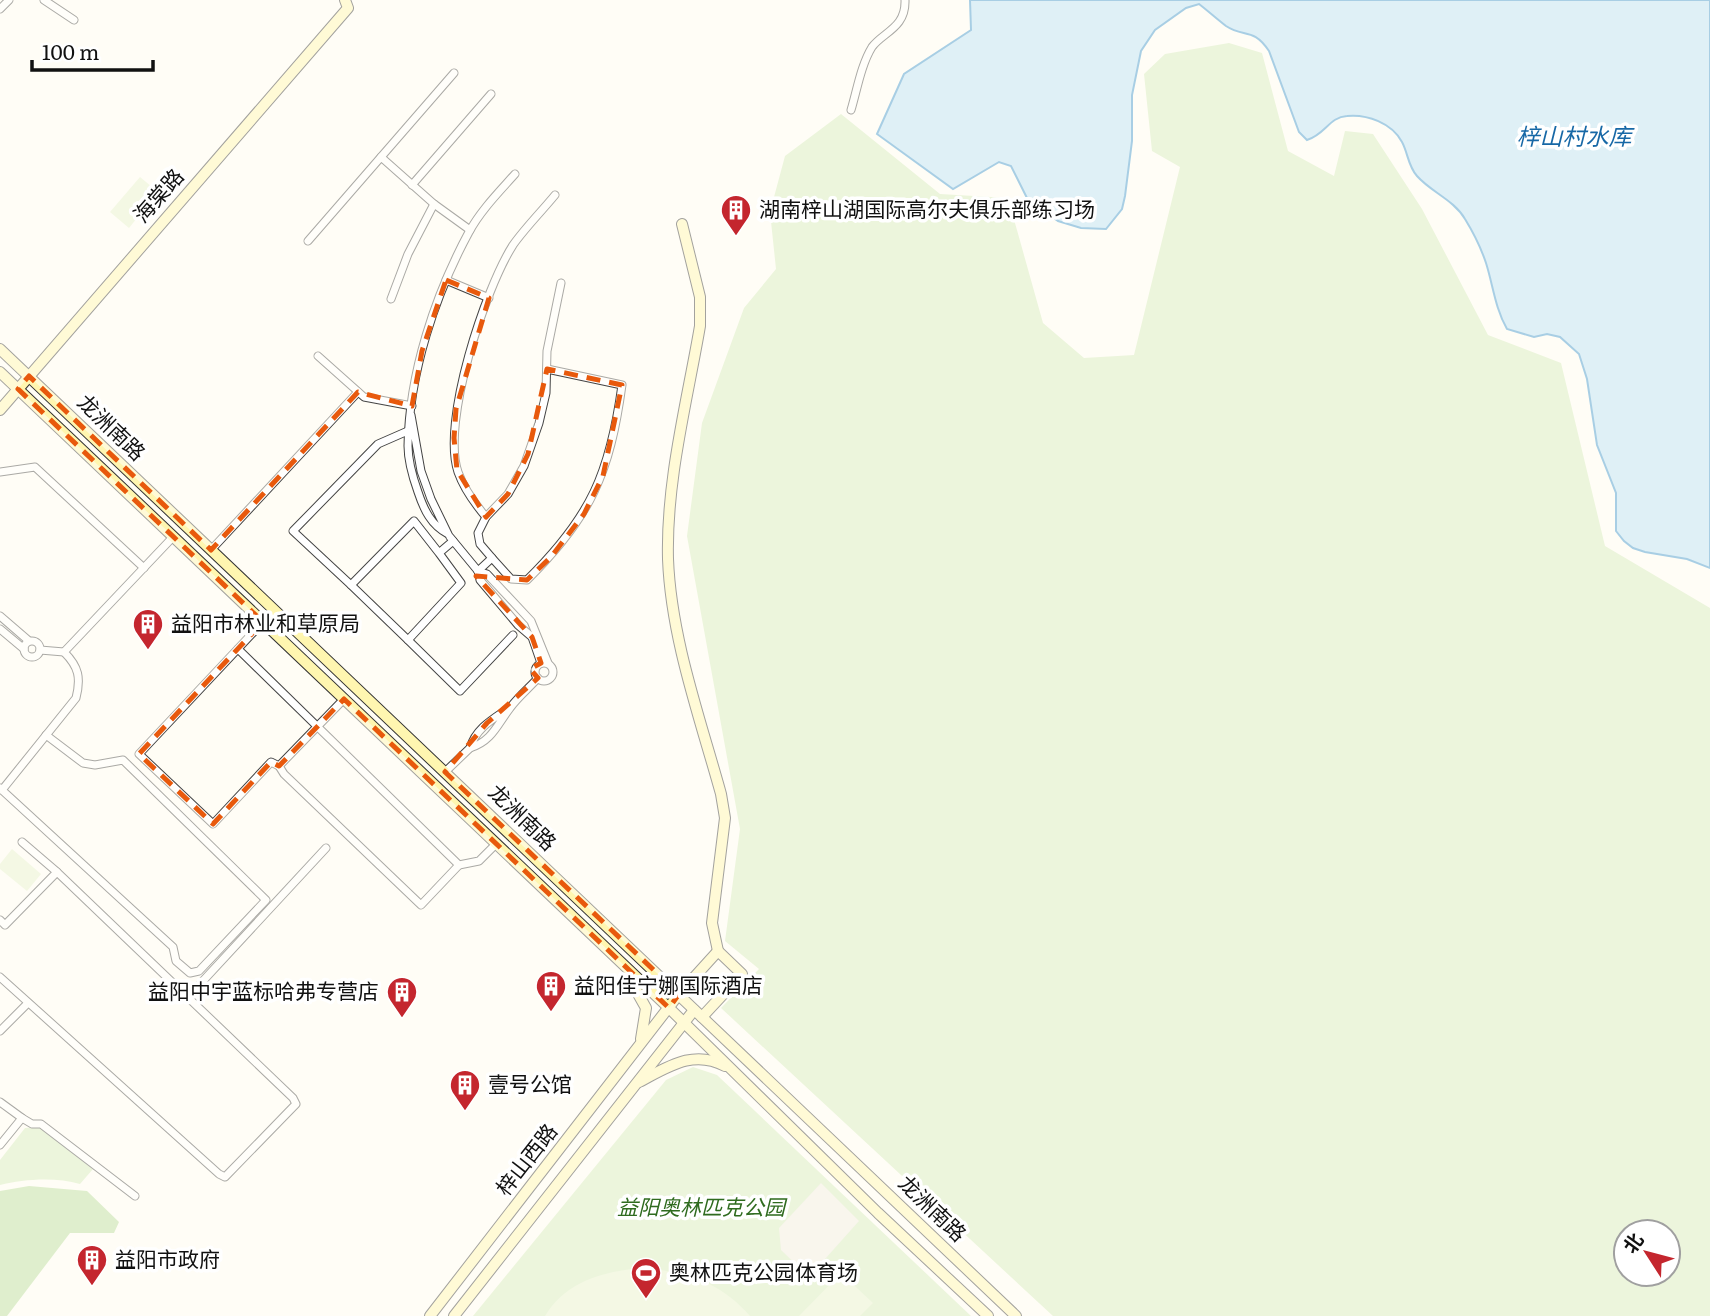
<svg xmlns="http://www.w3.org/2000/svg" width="1710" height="1316" font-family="Literata,'Noto Sans SC',serif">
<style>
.green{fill:#d5ebbd;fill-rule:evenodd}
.forest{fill:#b9dc9c}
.pitch{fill:#e6f2cf}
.plaza{fill:#f1ede2}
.water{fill:#b9e0f7;stroke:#3f96cf;stroke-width:2}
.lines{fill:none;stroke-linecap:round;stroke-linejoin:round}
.street-casing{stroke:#444;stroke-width:9}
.secondary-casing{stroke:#333;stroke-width:12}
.street{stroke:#fff;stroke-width:7}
.secondary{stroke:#fff6b0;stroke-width:10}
.marked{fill:none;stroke:#e8590c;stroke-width:5;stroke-dasharray:14 9;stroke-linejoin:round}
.labels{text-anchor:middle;stroke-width:7;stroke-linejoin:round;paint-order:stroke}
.street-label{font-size:21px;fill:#111;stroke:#fff}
.poi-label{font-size:21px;fill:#111;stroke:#fff;text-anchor:start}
.park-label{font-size:21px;font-style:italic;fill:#2f6b1f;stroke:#fff}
.water-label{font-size:23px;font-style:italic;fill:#1768a6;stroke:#fff}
</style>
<rect width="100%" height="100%" fill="#fffdf5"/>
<g class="green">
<path d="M1229,43L1262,53L1288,151L1334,176L1345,131L1373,134L1422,209L1488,335L1561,363L1605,546L1710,608V1316H1053L721,1008L759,969L725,941L740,829L687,536L702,423L744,308L776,269L770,212L785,156L841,114L940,194L1008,198L1043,323L1084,358L1134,355L1180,167L1152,151L1144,74L1165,54ZM1668,1232V1274H1626V1232Z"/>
<polygon points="693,1067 717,1075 971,1316 473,1316 666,1080"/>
<path d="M39,1127L93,1169L80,1184C56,1177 24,1179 0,1185V1160L25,1128Z"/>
</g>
<polygon class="forest" points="29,1186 87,1191 119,1222 114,1233 70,1233 7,1316 0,1316 0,1191"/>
<g class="pitch">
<polygon points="140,177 158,192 129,228 110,212"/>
<polygon points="12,849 41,874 27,891 0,869 0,864"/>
<path d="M646,1268C689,1273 720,1282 750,1316H545C566,1280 608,1270 646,1268Z"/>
<polygon points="841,1273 873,1303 860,1316 799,1316"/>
</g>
<polygon class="plaza" points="821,1183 859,1221 809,1277 781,1250 779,1228"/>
<path class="water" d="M970,0H1710V568L1687,559L1645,552L1633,548L1624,541L1616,531V493L1597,445L1587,379L1579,354L1560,337L1547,334L1534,337L1507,329C1495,308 1493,285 1486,263C1481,248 1473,232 1465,219C1454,200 1431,192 1417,176C1408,166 1408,153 1402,142C1392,123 1367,114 1347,116C1329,117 1326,134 1307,140L1299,132L1269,51C1253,27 1244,38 1226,26C1217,19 1208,11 1199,4L1186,8L1155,30L1141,51L1132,95V141L1125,196L1122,209L1106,229L1081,228L1058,221L1027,198L1011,166L999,162L953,189L877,134L904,74L971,30Z"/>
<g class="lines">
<g class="street-casing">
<g id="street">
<polyline points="44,0 74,20"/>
<polyline points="0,9 9,0"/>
<path d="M851,110C857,90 861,65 872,47C883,32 906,28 905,0"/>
<polyline points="381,157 454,73"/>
<polyline points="412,185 491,94"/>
<polyline points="308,241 381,157 434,204 470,230"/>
<polyline points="446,280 489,298"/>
<polyline points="391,299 408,254 434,204"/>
<polyline points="318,356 364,397 412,406"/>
<path d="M411,415L421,471L431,499L448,534C431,525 424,510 418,492C413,478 408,461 408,446C409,373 435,295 469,232C481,210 499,192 515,174"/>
<polyline points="0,472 35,467 144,568"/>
<path d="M486,517C475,504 464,489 458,472C441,422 485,289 513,245C525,228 541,212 555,195"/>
<polyline points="450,537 478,571 480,580 518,625 532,637 541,663"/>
<polyline points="211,550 358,392"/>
<polyline points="439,553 461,583 408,640 351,585 414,521 439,553 453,541"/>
<path d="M492,558L511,579L527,580C591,517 610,473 622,385L547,369"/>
<polyline points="478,571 492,558 480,544 478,533 486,517 508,494 524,466 539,423 546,393 547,351 561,283"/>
<polyline points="478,571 487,574 531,621 548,663"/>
<polyline points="351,585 293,531 378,444 410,430"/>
<polyline points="0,616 29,641"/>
<polyline points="263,622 139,754 213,824 271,762 279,766 344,699"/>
<polyline points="0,629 24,649"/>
<polyline points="408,640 460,691 513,635"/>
<circle cx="32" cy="649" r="8"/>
<polyline points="238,649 459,865 479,861 496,844"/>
<polyline points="40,650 64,652"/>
<circle cx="544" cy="672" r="9"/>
<path d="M509,708C493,719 476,728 470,748C492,741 497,725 510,708C518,697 529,688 538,678"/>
<polyline points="279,766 284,774 421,905 459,865"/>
<polyline points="445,772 470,748"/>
<path d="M0,788L2,790L76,698C81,678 79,667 64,652L173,537"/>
<polyline points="2,790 173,947 176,961 190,973 199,971 266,900 123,760 95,765 83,763 46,735"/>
<polyline points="0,920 5,925 57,872 22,842"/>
<polyline points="0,977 219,1174 225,1177 296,1104 293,1098 57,872"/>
<polyline points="188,997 326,848"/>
<polyline points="0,1031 28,1003"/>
<polyline points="0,1102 22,1118 0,1145"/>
<polyline points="22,1118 32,1124 41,1124 135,1196"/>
</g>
</g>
<g class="secondary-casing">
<g id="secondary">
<path d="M682,224L700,297V326C687,402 666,481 668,559C671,638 700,718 721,794L725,818L712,923L718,951"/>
<polyline points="0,349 1016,1316"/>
<polyline points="0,372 669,1008 878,1213 988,1316"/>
<polyline points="0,410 348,8 345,0"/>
<polyline points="628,976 646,1008 641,1039"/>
<path d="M639,1082C668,1067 693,1049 725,1066"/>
<polyline points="430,1316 679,994 718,951 742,974 702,1017"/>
<polyline points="454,1316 694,1010"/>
</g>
</g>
<use href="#street" class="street"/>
<use href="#secondary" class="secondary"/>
</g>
<path d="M0 0H1710V1316H0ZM446,280L489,298L456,409L454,438L457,470L486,517L508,494L528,454L547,369L622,385L603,476L584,514L551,557L527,580L476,576L532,637L541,663L530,669L538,678L487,723L445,772L679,994L669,1008L344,699L279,766L271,762L213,824L139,754L263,622L18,389L29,376L211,550L358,392L412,406L422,351Z" fill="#fffdf5" fill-opacity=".55" fill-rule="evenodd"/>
<path class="marked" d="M446,280L489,298L456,409L454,438L457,470L486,517L508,494L528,454L547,369L622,385L603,476L584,514L551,557L527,580L476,576L532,637L541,663L530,669L538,678L487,723L445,772L679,994L669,1008L344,699L279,766L271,762L213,824L139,754L263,622L18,389L29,376L211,550L358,392L412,406L422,351Z"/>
<defs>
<g id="building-pin" transform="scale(1.575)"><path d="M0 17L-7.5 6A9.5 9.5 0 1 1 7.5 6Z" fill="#c4262e" stroke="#fff"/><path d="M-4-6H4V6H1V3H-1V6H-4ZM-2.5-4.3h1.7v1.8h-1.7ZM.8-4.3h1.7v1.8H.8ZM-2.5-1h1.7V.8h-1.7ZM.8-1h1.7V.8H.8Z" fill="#fff"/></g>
<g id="stadium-pin" transform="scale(1.575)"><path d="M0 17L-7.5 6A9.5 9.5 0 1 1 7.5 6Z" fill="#c4262e" stroke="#fff"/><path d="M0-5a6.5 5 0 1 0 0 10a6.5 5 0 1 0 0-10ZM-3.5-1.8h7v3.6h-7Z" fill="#fff"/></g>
</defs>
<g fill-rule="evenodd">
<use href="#building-pin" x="736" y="210"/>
<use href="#building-pin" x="148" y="624"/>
<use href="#building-pin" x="551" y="986"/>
<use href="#building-pin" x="402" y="992"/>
<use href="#building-pin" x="465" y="1085"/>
<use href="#building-pin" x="92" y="1260"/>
<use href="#stadium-pin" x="646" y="1273"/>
</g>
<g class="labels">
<g class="street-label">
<text transform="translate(159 196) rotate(-49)" y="7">海棠路</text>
<text transform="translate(111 428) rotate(44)" y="7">龙洲南路</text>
<text transform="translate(522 818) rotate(44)" y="7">龙洲南路</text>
<text transform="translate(527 1160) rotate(-52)" y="7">梓山西路</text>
<text transform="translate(932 1209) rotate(44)" y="7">龙洲南路</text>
</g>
<g class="poi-label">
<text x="759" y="217">湖南梓山湖国际高尔夫俱乐部练习场</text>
<text x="171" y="631">益阳市林业和草原局</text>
<text x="574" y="993">益阳佳宁娜国际酒店</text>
<text x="379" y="999" text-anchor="end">益阳中宇蓝标哈弗专营店</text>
<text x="488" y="1092">壹号公馆</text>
<text x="115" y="1267">益阳市政府</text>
<text x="669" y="1280">奥林匹克公园体育场</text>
</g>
<g class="park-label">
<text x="701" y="1215">益阳奥林匹克公园</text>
</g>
<g class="water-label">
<text x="1574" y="145">梓山村水库</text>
</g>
</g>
<g transform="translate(1647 1253) rotate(306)"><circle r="33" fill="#ffffff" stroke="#a0a0a0" stroke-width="2"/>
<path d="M0-5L12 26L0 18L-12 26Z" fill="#c4262e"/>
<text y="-10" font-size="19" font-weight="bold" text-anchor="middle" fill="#111111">北</text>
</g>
<path d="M32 60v10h121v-10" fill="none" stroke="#111111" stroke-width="3.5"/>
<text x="42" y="60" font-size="21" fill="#111111" stroke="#ffffff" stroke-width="5" paint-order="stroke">100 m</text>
</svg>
